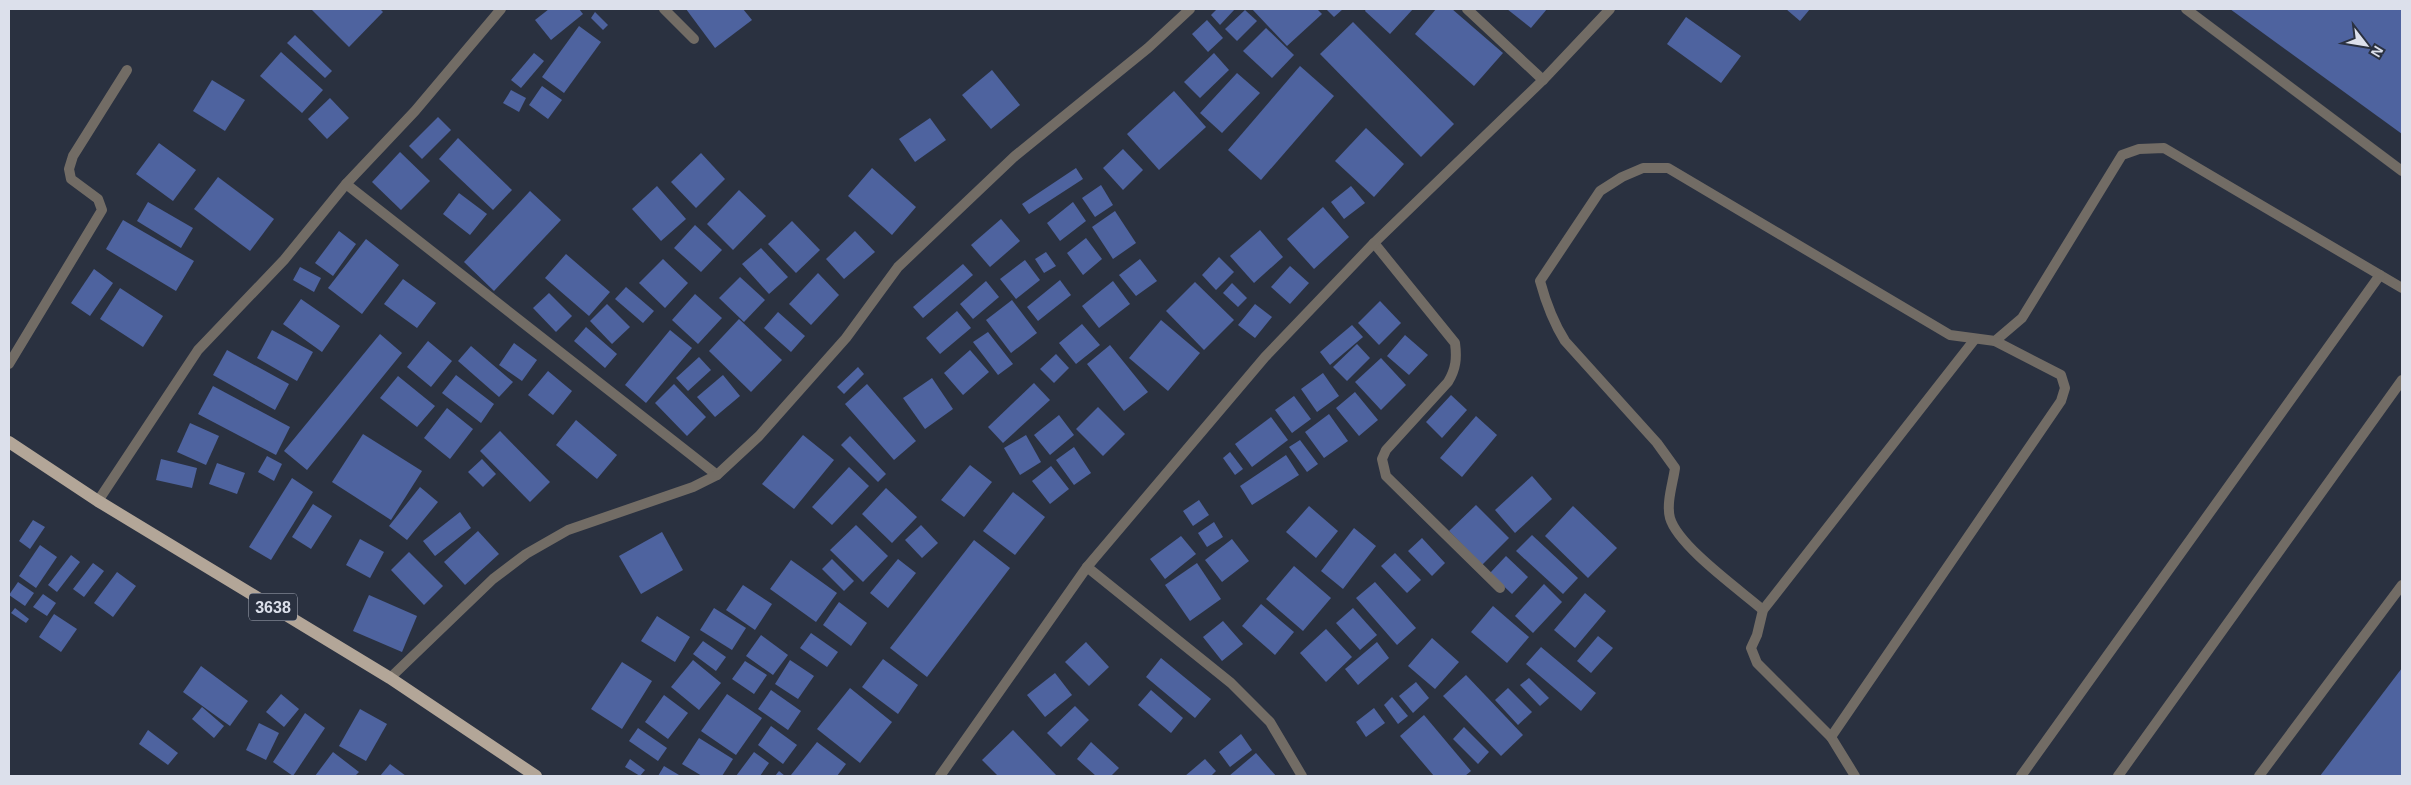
<svg xmlns="http://www.w3.org/2000/svg" width="2411" height="785" font-family="Arial,sans-serif">
<style>
.building{fill:#4e639f}
.lines{fill:none;stroke-linecap:round;stroke-linejoin:round}
.lane{stroke:#726c65;stroke-width:10}
.street{stroke:#726c65;stroke-width:10}
.primary{stroke:#b3a698;stroke-width:12}
.labels{text-anchor:middle;stroke-width:5;stroke-linejoin:round;paint-order:stroke}
.shield{fill:#2a3140;stroke:#a7acb8;stroke-width:1}
.shield-label{font-size:16px;font-weight:bold;fill:#dce0eb}
</style>
<rect width="100%" height="100%" fill="#2a3140"/>
<g class="building">
<polygon points="311,9 380,9 383,12 349,47"/>
<polygon points="549,9 579,9 583,14 551,40 535,20"/>
<polygon points="686,9 743,9 752,20 715,48"/>
<polygon points="1217,9 1235,9 1220,25 1211,15"/>
<polygon points="1252,9 1317,9 1322,14 1287,46"/>
<polygon points="1326,9 1343,9 1334,17"/>
<polygon points="1366,9 1413,9 1390,34 1365,11"/>
<polygon points="1436,9 1452,9 1503,53 1474,86 1415,34"/>
<polygon points="1507,9 1547,9 1531,28"/>
<polygon points="1786,9 1810,9 1800,21"/>
<polygon points="2230,9 2402,9 2402,134"/>
<polygon points="1245,10 1257,21 1237,41 1225,29"/>
<polygon points="595,12 608,25 603,30 591,18"/>
<polygon points="1686,17 1741,56 1721,83 1667,44"/>
<polygon points="1207,20 1223,38 1208,52 1192,34"/>
<polygon points="1353,22 1454,124 1421,157 1320,54"/>
<polygon points="579,26 601,42 564,93 542,77"/>
<polygon points="1266,28 1294,55 1272,78 1243,51"/>
<polygon points="295,35 332,71 325,78 287,43"/>
<polygon points="281,52 323,90 302,113 260,76"/>
<polygon points="534,53 544,61 521,88 511,80"/>
<polygon points="1214,53 1229,70 1200,98 1184,82"/>
<polygon points="1300,66 1334,96 1261,180 1228,150"/>
<polygon points="992,70 1020,105 991,129 962,95"/>
<polygon points="1237,73 1260,93 1222,133 1200,113"/>
<polygon points="212,80 245,100 225,131 193,111"/>
<polygon points="542,86 562,100 548,119 529,105"/>
<polygon points="511,90 526,98 519,112 503,103"/>
<polygon points="1174,91 1206,127 1159,170 1127,134"/>
<polygon points="330,98 349,118 327,139 308,119"/>
<polygon points="438,117 451,130 422,159 409,146"/>
<polygon points="930,118 946,140 915,162 899,139"/>
<polygon points="1366,128 1404,164 1374,197 1335,161"/>
<polygon points="458,138 512,190 493,210 439,159"/>
<polygon points="159,143 196,170 173,201 136,174"/>
<polygon points="1123,149 1143,170 1123,190 1103,168"/>
<polygon points="400,152 430,181 401,210 372,182"/>
<polygon points="701,153 725,179 696,208 671,182"/>
<polygon points="872,168 916,207 892,235 848,196"/>
<polygon points="1076,168 1083,179 1029,214 1022,204"/>
<polygon points="218,177 274,219 250,251 194,209"/>
<polygon points="1101,185 1113,205 1095,217 1082,198"/>
<polygon points="657,186 686,219 661,241 632,209"/>
<polygon points="1351,186 1365,203 1344,219 1331,202"/>
<polygon points="739,190 766,216 733,250 707,224"/>
<polygon points="530,191 561,220 494,291 464,262"/>
<polygon points="459,193 487,214 470,235 443,214"/>
<polygon points="148,202 193,228 181,248 137,221"/>
<polygon points="1073,202 1086,221 1060,241 1047,223"/>
<polygon points="1323,207 1349,237 1314,269 1287,239"/>
<polygon points="1115,211 1136,243 1113,259 1092,227"/>
<polygon points="1001,219 1020,241 990,267 971,245"/>
<polygon points="123,220 194,261 176,291 106,249"/>
<polygon points="792,221 820,250 796,273 768,244"/>
<polygon points="695,225 722,250 701,272 674,248"/>
<polygon points="1260,230 1283,257 1254,283 1230,256"/>
<polygon points="339,231 356,244 333,276 315,263"/>
<polygon points="855,231 875,252 844,279 826,259"/>
<polygon points="1086,238 1102,259 1083,275 1067,253"/>
<polygon points="366,239 399,265 362,314 328,288"/>
<polygon points="761,248 788,277 769,294 742,264"/>
<polygon points="1046,252 1056,266 1044,273 1035,259"/>
<polygon points="566,254 610,292 589,316 545,278"/>
<polygon points="1219,257 1234,272 1216,290 1202,275"/>
<polygon points="663,259 688,283 665,308 639,283"/>
<polygon points="1140,259 1157,281 1136,296 1119,275"/>
<polygon points="1025,260 1040,280 1016,299 1000,279"/>
<polygon points="963,264 973,275 923,318 913,307"/>
<polygon points="1290,266 1309,283 1290,304 1271,287"/>
<polygon points="300,267 321,278 314,292 293,280"/>
<polygon points="94,269 113,283 90,316 71,303"/>
<polygon points="818,273 839,295 811,325 789,304"/>
<polygon points="740,277 765,300 744,322 719,298"/>
<polygon points="403,279 436,303 417,328 384,304"/>
<polygon points="1060,280 1071,295 1038,321 1027,307"/>
<polygon points="986,281 999,297 973,319 960,304"/>
<polygon points="1113,281 1130,304 1099,328 1082,306"/>
<polygon points="1195,282 1234,320 1204,350 1166,311"/>
<polygon points="1232,283 1247,298 1238,307 1223,293"/>
<polygon points="626,287 654,311 643,323 615,299"/>
<polygon points="120,288 163,316 143,347 100,319"/>
<polygon points="549,293 572,316 556,332 533,308"/>
<polygon points="695,294 722,318 698,344 672,320"/>
<polygon points="301,299 340,326 322,352 283,324"/>
<polygon points="1012,300 1037,333 1011,353 986,320"/>
<polygon points="1380,301 1401,323 1379,345 1358,323"/>
<polygon points="607,304 630,327 612,344 590,321"/>
<polygon points="1255,304 1272,317 1255,338 1238,325"/>
<polygon points="957,311 971,328 940,354 926,338"/>
<polygon points="778,312 805,336 791,352 764,328"/>
<polygon points="739,319 782,360 751,392 709,351"/>
<polygon points="1161,320 1200,353 1168,391 1129,358"/>
<polygon points="1082,324 1100,345 1076,364 1059,343"/>
<polygon points="1352,325 1363,337 1330,365 1320,352"/>
<polygon points="586,327 617,354 605,368 574,341"/>
<polygon points="272,330 313,352 297,381 257,358"/>
<polygon points="670,330 692,348 646,403 625,385"/>
<polygon points="988,332 1013,364 998,375 973,342"/>
<polygon points="380,334 402,353 307,470 284,451"/>
<polygon points="1405,335 1428,355 1409,375 1387,356"/>
<polygon points="428,341 452,361 431,387 407,367"/>
<polygon points="514,343 537,360 522,381 499,365"/>
<polygon points="1357,344 1370,358 1347,381 1333,367"/>
<polygon points="1110,345 1148,392 1124,411 1087,364"/>
<polygon points="471,346 513,382 499,397 458,361"/>
<polygon points="227,350 289,384 275,410 213,375"/>
<polygon points="970,350 989,372 963,395 944,373"/>
<polygon points="1056,354 1069,368 1054,383 1040,369"/>
<polygon points="699,357 711,370 688,391 676,378"/>
<polygon points="1381,358 1406,385 1381,410 1355,382"/>
<polygon points="858,367 864,374 844,394 837,387"/>
<polygon points="548,371 572,391 553,415 528,395"/>
<polygon points="1323,373 1339,396 1317,412 1301,389"/>
<polygon points="456,375 494,404 481,423 442,393"/>
<polygon points="723,375 740,396 715,417 697,397"/>
<polygon points="398,376 435,406 417,427 380,398"/>
<polygon points="932,378 953,409 925,429 903,398"/>
<polygon points="1034,383 1050,400 1003,443 988,427"/>
<polygon points="674,384 706,417 687,436 655,403"/>
<polygon points="867,384 916,441 894,460 845,404"/>
<polygon points="213,386 290,427 276,455 198,414"/>
<polygon points="1355,392 1378,420 1359,436 1336,408"/>
<polygon points="1451,395 1467,410 1442,438 1426,422"/>
<polygon points="1294,396 1311,419 1292,433 1275,410"/>
<polygon points="1098,407 1125,434 1103,456 1076,429"/>
<polygon points="447,408 473,429 450,459 424,438"/>
<polygon points="1329,414 1348,441 1324,458 1305,432"/>
<polygon points="1059,415 1074,435 1050,455 1034,435"/>
<polygon points="1476,416 1497,435 1462,477 1440,458"/>
<polygon points="1271,417 1288,440 1252,467 1235,444"/>
<polygon points="576,420 617,455 597,479 556,445"/>
<polygon points="190,423 219,436 206,465 177,452"/>
<polygon points="500,431 550,482 530,502 480,451"/>
<polygon points="363,434 422,471 391,520 332,482"/>
<polygon points="803,435 834,460 794,509 762,484"/>
<polygon points="1026,435 1041,462 1020,475 1004,448"/>
<polygon points="850,436 886,474 878,482 841,445"/>
<polygon points="1300,440 1318,464 1307,472 1289,447"/>
<polygon points="1074,447 1091,473 1074,485 1056,460"/>
<polygon points="1230,452 1243,469 1235,475 1223,458"/>
<polygon points="1286,455 1299,475 1252,505 1240,486"/>
<polygon points="267,456 282,464 274,481 258,472"/>
<polygon points="161,459 197,468 192,488 156,480"/>
<polygon points="482,459 496,474 483,487 468,472"/>
<polygon points="217,463 245,473 237,494 209,484"/>
<polygon points="970,465 992,482 964,517 941,500"/>
<polygon points="1051,466 1069,489 1050,504 1032,481"/>
<polygon points="849,467 869,486 832,525 812,507"/>
<polygon points="1532,476 1552,499 1515,533 1495,510"/>
<polygon points="292,478 313,492 271,560 249,547"/>
<polygon points="420,487 438,502 407,540 389,526"/>
<polygon points="886,488 917,517 892,543 862,514"/>
<polygon points="1013,492 1045,517 1015,555 983,531"/>
<polygon points="1199,500 1209,515 1193,526 1183,511"/>
<polygon points="313,504 332,516 311,549 292,537"/>
<polygon points="1476,505 1509,538 1482,565 1449,531"/>
<polygon points="1309,506 1338,531 1316,558 1286,532"/>
<polygon points="1573,506 1617,548 1588,578 1545,536"/>
<polygon points="460,512 471,528 435,556 423,541"/>
<polygon points="33,520 45,527 30,549 19,541"/>
<polygon points="1214,522 1223,537 1207,547 1198,533"/>
<polygon points="856,525 888,556 863,582 830,550"/>
<polygon points="921,525 938,543 922,558 905,540"/>
<polygon points="1354,528 1376,546 1343,589 1321,571"/>
<polygon points="478,531 499,554 465,585 444,562"/>
<polygon points="662,532 683,570 641,594 619,556"/>
<polygon points="1532,535 1578,578 1563,594 1516,551"/>
<polygon points="1181,536 1196,554 1165,579 1150,559"/>
<polygon points="1422,538 1445,563 1432,576 1408,551"/>
<polygon points="360,539 384,552 370,578 346,565"/>
<polygon points="1232,539 1249,561 1222,582 1205,560"/>
<polygon points="974,540 1010,568 927,677 890,648"/>
<polygon points="40,545 57,557 36,588 19,576"/>
<polygon points="409,552 443,586 424,605 391,570"/>
<polygon points="1395,553 1421,580 1407,593 1381,566"/>
<polygon points="71,555 80,562 57,592 48,585"/>
<polygon points="1506,556 1528,577 1512,594 1490,573"/>
<polygon points="832,559 854,581 844,591 822,569"/>
<polygon points="898,559 916,573 888,608 870,593"/>
<polygon points="791,560 837,593 816,622 770,589"/>
<polygon points="93,563 104,571 84,597 73,589"/>
<polygon points="1197,563 1221,599 1190,621 1165,585"/>
<polygon points="1294,566 1331,598 1303,631 1266,599"/>
<polygon points="117,572 136,586 113,617 94,603"/>
<polygon points="18,582 34,593 25,606 9,595"/>
<polygon points="1375,582 1416,628 1397,645 1356,598"/>
<polygon points="1544,584 1562,602 1533,633 1515,616"/>
<polygon points="743,585 772,604 755,630 726,610"/>
<polygon points="1585,593 1606,611 1575,648 1554,630"/>
<polygon points="43,594 56,603 47,616 33,607"/>
<polygon points="369,595 417,616 402,652 353,631"/>
<polygon points="839,602 867,623 851,646 823,625"/>
<polygon points="1261,604 1294,632 1275,655 1242,626"/>
<polygon points="1493,606 1529,637 1507,663 1471,632"/>
<polygon points="15,608 29,619 26,623 11,613"/>
<polygon points="714,608 746,628 732,650 700,630"/>
<polygon points="1353,608 1377,635 1360,650 1336,623"/>
<polygon points="54,614 77,629 61,652 39,637"/>
<polygon points="657,616 690,637 675,662 641,641"/>
<polygon points="1223,621 1243,644 1222,661 1203,637"/>
<polygon points="1326,629 1352,657 1326,682 1300,653"/>
<polygon points="811,633 838,652 827,667 800,648"/>
<polygon points="761,635 788,655 773,675 746,656"/>
<polygon points="1598,636 1613,648 1591,673 1577,661"/>
<polygon points="1432,638 1459,662 1435,689 1408,666"/>
<polygon points="703,641 726,657 716,671 693,654"/>
<polygon points="1086,642 1109,667 1089,686 1065,662"/>
<polygon points="1377,642 1389,658 1358,685 1345,669"/>
<polygon points="1541,647 1596,693 1581,711 1526,664"/>
<polygon points="1161,658 1211,699 1195,718 1146,677"/>
<polygon points="883,659 918,685 898,714 862,687"/>
<polygon points="693,660 721,683 699,710 671,687"/>
<polygon points="790,660 814,676 798,699 775,684"/>
<polygon points="745,661 767,675 754,694 732,679"/>
<polygon points="622,662 652,681 622,729 591,709"/>
<polygon points="201,666 248,701 230,726 183,692"/>
<polygon points="2402,668 2402,776 2320,776"/>
<polygon points="1055,673 1072,695 1045,717 1027,695"/>
<polygon points="1466,675 1523,735 1501,756 1443,696"/>
<polygon points="1529,678 1549,698 1540,706 1520,685"/>
<polygon points="1416,682 1429,698 1413,713 1399,696"/>
<polygon points="850,688 892,722 860,763 817,729"/>
<polygon points="1508,688 1532,712 1518,725 1495,700"/>
<polygon points="771,690 801,711 788,730 758,709"/>
<polygon points="1151,690 1183,718 1171,733 1138,705"/>
<polygon points="281,694 299,709 284,727 266,712"/>
<polygon points="727,694 762,718 736,755 701,731"/>
<polygon points="664,695 688,713 668,739 645,722"/>
<polygon points="1392,697 1408,716 1398,724 1384,705"/>
<polygon points="1075,706 1089,720 1061,747 1047,733"/>
<polygon points="202,707 224,726 214,738 192,719"/>
<polygon points="1374,708 1385,723 1366,737 1356,722"/>
<polygon points="360,709 387,724 366,761 339,746"/>
<polygon points="305,713 325,728 293,776 273,762"/>
<polygon points="1424,715 1471,771 1465,776 1434,776 1400,736"/>
<polygon points="259,723 279,733 266,760 246,750"/>
<polygon points="771,726 797,745 783,764 758,745"/>
<polygon points="1464,727 1489,752 1478,764 1453,739"/>
<polygon points="638,728 667,748 658,761 629,741"/>
<polygon points="148,730 178,753 168,765 139,744"/>
<polygon points="1013,730 1057,776 998,776 982,760"/>
<polygon points="1241,734 1252,750 1230,767 1219,752"/>
<polygon points="699,738 733,759 722,776 702,776 682,764"/>
<polygon points="817,742 846,764 837,776 793,776 791,775"/>
<polygon points="1091,742 1119,768 1111,776 1096,776 1077,759"/>
<polygon points="333,752 359,772 355,776 315,776"/>
<polygon points="754,752 769,763 760,776 736,776"/>
<polygon points="1256,753 1276,776 1229,776"/>
<polygon points="630,759 645,770 640,776 625,767"/>
<polygon points="1205,759 1216,771 1211,776 1185,776"/>
<polygon points="390,764 406,776 380,776"/>
<polygon points="664,766 679,775 678,776 658,776"/>
<polygon points="779,771 785,776 775,776"/>
</g>
<g class="lines">
<g class="lane">
<path d="M1763,610C1740,590 1678,546 1670,518C1666,503 1673,483 1675,468L1657,443L1565,341C1553,322 1546,303 1540,281L1600,191L1622,177L1643,168H1668L1950,335L1995,341L2022,318L2122,155L2139,149L2164,148L2402,288"/>
<polyline points="1831,737 1757,663 1751,648 1757,635 1763,610 1975,339"/>
<polyline points="1855,776 1831,737 2061,401 2065,388 2061,375 1995,341"/>
<polyline points="2021,776 2380,275"/>
<polyline points="2118,776 2402,380"/>
<polyline points="2259,776 2402,585"/>
</g>
<g class="street">
<polyline points="664,9 694,39"/>
<polyline points="1467,9 1543,80"/>
<polyline points="2186,9 2402,171"/>
<polyline points="346,184 717,475"/>
<path d="M1374,243L1455,343C1457,358 1456,369 1448,382L1386,450L1382,459L1386,476L1500,588"/>
<polyline points="9,364 102,210 98,199 71,179 69,169 73,156 127,70"/>
<polyline points="98,501 198,350 284,260 346,184 415,111 501,9"/>
<polyline points="1087,567 1231,683 1270,722 1302,776"/>
<polyline points="390,678 493,579 526,554 568,530 693,487 717,475 759,436 846,338 898,267 1015,156 1148,48 1190,9"/>
<polyline points="940,776 1087,567 1265,357 1374,243 1543,80 1610,9"/>
</g>
<polyline class="primary" points="9,442 98,501 390,678 536,776"/>
</g>
<g class="labels">
<rect class="shield" x="249" y="593.5" width="48" height="27" rx="4"/>
<g class="shield-label">
<text x="273" y="613">3638</text>
</g>
</g>
<rect width="2411" height="785" fill="none" stroke="#dce0eb" stroke-width="20"/>
<g transform="translate(2366 45) rotate(121)" stroke="#2a3140" stroke-width="4" paint-order="stroke">
<path d="M0-4L9 19L0 12L-9 19Z" fill="#dce0eb"/>
<text y="-8" font-size="14" font-weight="bold" text-anchor="middle" fill="#dce0eb">N</text>
</g>
</svg>
